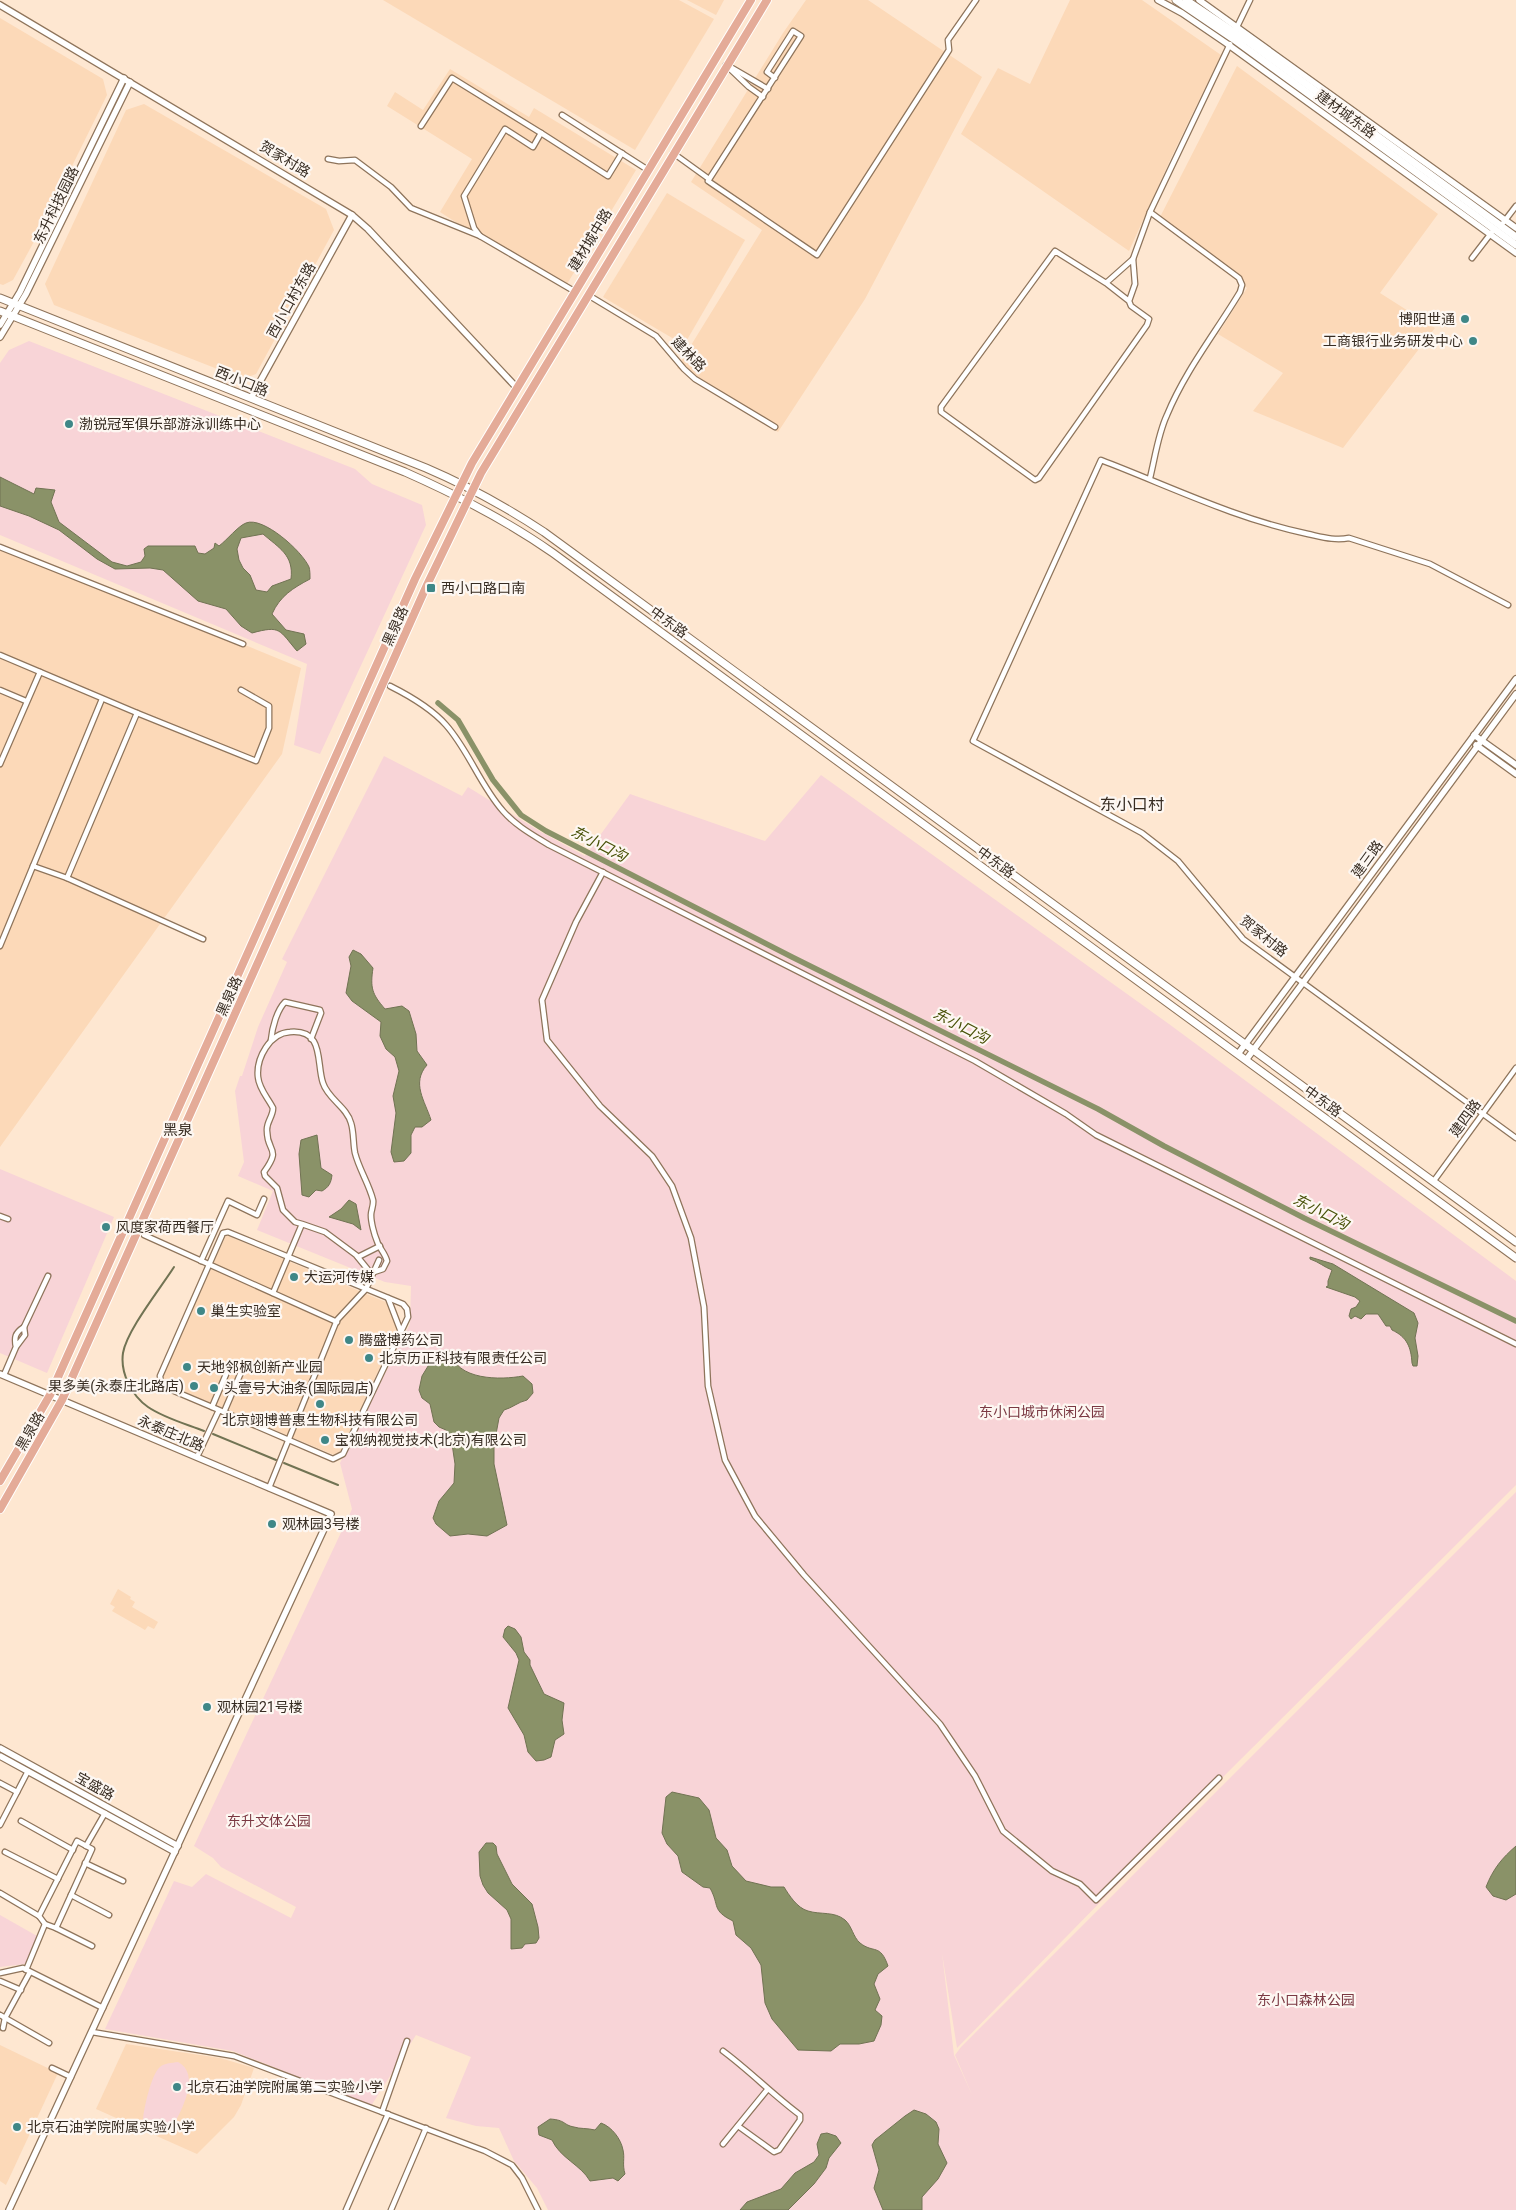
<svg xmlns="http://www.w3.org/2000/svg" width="1516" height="2210" font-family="Roboto,'Noto Sans SC',sans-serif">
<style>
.built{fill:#fcd9b8}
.green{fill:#f8d4d7}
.water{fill:#8a9268;stroke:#717353;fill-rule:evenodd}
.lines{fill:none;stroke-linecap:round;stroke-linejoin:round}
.stream{stroke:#717353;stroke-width:2}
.canal{stroke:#8a9268;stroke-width:5.5}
.minor-casing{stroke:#8e745b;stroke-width:7}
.tertiary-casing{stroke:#8e745b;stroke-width:8}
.secondary-casing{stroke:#8e745b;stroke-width:9}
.primary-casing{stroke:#fff;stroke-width:10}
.minor{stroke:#fff;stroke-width:4.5}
.tertiary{stroke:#fff;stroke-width:5.5}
.secondary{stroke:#fff;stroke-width:7}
.primary{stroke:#e4ab98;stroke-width:8}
.poi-dot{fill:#3f8787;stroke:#fdf7f2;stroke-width:2}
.labels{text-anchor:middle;stroke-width:4.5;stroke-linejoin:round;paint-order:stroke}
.street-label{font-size:14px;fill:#372c22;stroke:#fdf7f2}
.poi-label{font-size:14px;fill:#372c22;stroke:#fdf7f2;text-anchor:start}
.park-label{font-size:14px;fill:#7b3943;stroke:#fdf7f2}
.water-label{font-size:15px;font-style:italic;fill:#485107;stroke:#fdf7f2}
.neighbourhood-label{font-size:15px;fill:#372c22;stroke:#fdf7f2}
.quarter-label{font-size:16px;fill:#372c22;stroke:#fdf7f2}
</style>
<rect width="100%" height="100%" fill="#fee7d1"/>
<g class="built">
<polygon points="383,0 679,0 714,19 635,150"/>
<polygon points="687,0 724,0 716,15"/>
<polygon points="806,0 868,0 982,77 865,299 778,432 677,368 762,230 691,182 783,33"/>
<polygon points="1070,0 1142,0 1221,55 1172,156 1129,251 961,134 998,68 1030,84"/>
<polygon points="0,18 103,79 107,95 42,227 13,280 3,285 0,284"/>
<polygon points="1237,66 1438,214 1380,293 1435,328 1343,448 1253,411 1283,373 1218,334 1247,288 1158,221"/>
<polygon points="450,69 529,117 534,108 636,170 567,284 490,244 440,212 472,159 387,106 395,92 423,110"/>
<polygon points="144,104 326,209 334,230 256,374 243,379 54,305 45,284 126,110"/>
<polygon points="667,193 745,240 684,345 603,297"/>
<polygon points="0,545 301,668 282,754 0,1147"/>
<polygon points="226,1235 388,1303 397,1330 341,1452 334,1455 168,1385 163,1376"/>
<polygon points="118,1589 131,1597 130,1599 135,1602 132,1607 158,1622 154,1629 148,1626 145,1630 112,1611 115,1607 110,1604"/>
<polygon points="126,2044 220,2058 254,2068 241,2105 234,2117 197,2154 96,2109"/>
<polygon points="0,2045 58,2073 6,2185 0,2181"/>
</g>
<g class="green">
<polygon points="29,341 355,469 372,484 422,505 426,525 320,754 294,745 307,664 0,535 0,363 9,350"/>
<polygon points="384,756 462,796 468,787 541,832 585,856 630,794 765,841 821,775 1169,1024 1516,1281 1516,1485 1223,1777 957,2048 942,1953 954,2055 973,2097 955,2055 961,2047 1516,1492 1516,2210 548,2210 537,2188 514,2161 499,2128 476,2126 446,2118 471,2057 416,2035 371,2106 233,2051 105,2029 174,1881 192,1887 206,1874 291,1918 296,1907 221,1867 213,1858 194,1846 352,1509 340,1463 410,1324 411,1286 385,1282 257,1230 273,1191 238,1176 244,1162 235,1091 240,1076 242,1076 258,1027 287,962 282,959"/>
<polygon points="0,1169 114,1217 47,1373 0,1353"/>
<polygon points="0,1915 37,1936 25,1964 0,1967"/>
<path d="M178,2062C201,2074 182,2110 172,2128C160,2133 151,2128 143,2119C144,2108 151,2076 159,2068C163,2063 172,2063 178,2062Z"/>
</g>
<g class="water">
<path d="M0,477L34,494L36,488L55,490L51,502L59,522L112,562L127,566L141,562L145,556L144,549L148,546H195L198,553L205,554L214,548L215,543L219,546C227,540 238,526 246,523C263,516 302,551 309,567C310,570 310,575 310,579C293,588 280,596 272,614L286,630L304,634L306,644L297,651C279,630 281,625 252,633L241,626L226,609L198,601L163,570L150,568L115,569L97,559L59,530L29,516L0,506ZM263,534C279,548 294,555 291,579L272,586L267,592L256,590L250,575L243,568L239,560L237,549L241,538Z"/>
<path d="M353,950L361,954L373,968C370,988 372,994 385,1009L402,1006L409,1011L416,1034L417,1051L427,1065C411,1083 425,1101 431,1120L422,1127H415L411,1135V1153L404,1161L394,1162L391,1152L396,1113L393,1096L399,1071L395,1057L386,1049L380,1036L381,1022L352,1001L346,993L351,966L349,957Z"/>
<path d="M317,1135L321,1168L332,1175C331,1183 329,1187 322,1191L316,1190L309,1197L302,1195L299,1154L301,1140Z"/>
<polygon points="349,1200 356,1204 361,1230 353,1224 329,1217 341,1209"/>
<path d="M1310,1257L1333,1264L1414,1313L1418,1323L1415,1338L1418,1356L1417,1366H1413L1412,1363C1411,1347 1407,1337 1392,1330L1390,1326H1386L1378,1314H1366L1361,1319L1355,1316L1351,1319L1349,1316L1351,1309L1356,1307L1360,1301L1355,1297L1326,1287L1328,1286V1281L1332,1270C1324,1267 1319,1262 1310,1259Z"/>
<path d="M442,1351H450C456,1381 501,1380 523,1376L532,1384L533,1393L527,1400C518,1402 512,1408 504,1410L499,1418L494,1445V1464L507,1525L487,1536L468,1534L450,1536L436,1524L433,1518L439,1501L454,1483L455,1464L451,1437L446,1430L439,1427L434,1422L430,1404L422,1398L419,1390L422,1376L433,1358Z"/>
<polygon points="508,1626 515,1629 521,1637 524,1652 530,1660 530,1665 544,1694 564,1703 562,1720 564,1734 555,1740 551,1757 544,1760 536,1761 528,1752 524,1735 508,1708 519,1660 516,1653 503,1637 505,1629"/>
<path d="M672,1792L699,1798L709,1810L716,1838L727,1850L732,1866L746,1881L771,1887H784C789,1895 797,1908 808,1911C821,1915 834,1911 845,1920C852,1926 853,1937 860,1943C874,1954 880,1943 888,1966L878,1974L874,1984L880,1999L875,2010L882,2016L881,2025L874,2041L859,2044H840L831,2051L798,2050L772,2019L765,2003L761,1965L751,1948L736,1935L733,1921C711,1910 720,1906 710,1888L703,1887L682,1872L678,1856L667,1844L662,1833L666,1797Z"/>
<polygon points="486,1843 493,1843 496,1846 497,1854 512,1884 532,1904 538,1927 539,1938 536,1943 525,1944 522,1948 511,1949 511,1919 507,1910 488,1893 483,1885 480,1876 479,1852"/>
<path d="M1516,1846V1894L1506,1900L1493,1896L1486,1887C1493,1869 1502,1858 1516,1846Z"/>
<polygon points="914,2110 926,2114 936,2122 939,2129 938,2144 947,2163 938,2179 922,2197 922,2210 883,2210 874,2188 879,2170 872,2145 875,2140 905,2116"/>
<path d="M550,2119C566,2120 563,2125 574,2127C580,2129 587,2128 595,2130L601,2123C612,2127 621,2139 623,2150C625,2158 622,2164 625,2174L618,2181L613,2178L590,2181C581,2165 560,2158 552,2140L539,2135L538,2127Z"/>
<polygon points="827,2133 836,2136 841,2143 829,2158 826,2168 814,2184 788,2210 740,2210 747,2202 781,2189 795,2173 814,2162 819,2155 817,2144 821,2134"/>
</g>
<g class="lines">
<g class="stream">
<path d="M174,1267C160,1289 127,1330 123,1353C120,1373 132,1396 148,1407C164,1418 186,1424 204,1431"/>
<polyline points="213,1434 276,1460"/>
<polyline points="284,1463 338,1485"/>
</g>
<polyline class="canal" points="438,703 458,720 493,780 521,815 546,831 792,957 1098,1109 1164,1146 1304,1218 1516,1321"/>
<g class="minor-casing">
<g id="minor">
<polyline points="1236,29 1250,0"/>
<polyline points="726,65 749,87 763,97"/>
<polyline points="732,68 768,89"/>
<polyline points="775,78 767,72 793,31 801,36 708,181 817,255 949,50 948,40 976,0"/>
<polyline points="562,115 648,170"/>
<polyline points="421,126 452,78 541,133 533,147 505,129 464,196 474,228 480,236"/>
<polyline points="541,133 608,176 622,153"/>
<polyline points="673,153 709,179"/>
<polyline points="328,159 339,161 355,160 391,187 411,208 480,236 574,291"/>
<path d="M1150,212L1239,278L1242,285L1240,292C1216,332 1185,371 1167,415C1158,434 1155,458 1150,478"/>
<polyline points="1503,223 1516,206"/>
<polyline points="1472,258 1492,232"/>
<polyline points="1133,259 1150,212 1230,44"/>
<polyline points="1106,283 1055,251 941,407 941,412 1035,480 1039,478 1147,325 1149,319 1131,306 1129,301 1106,283 1133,259 1135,284 1129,301"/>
<polyline points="588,295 656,336 684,369 695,379 775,427"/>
<polyline points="0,547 243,644"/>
<path d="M1508,605L1430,564L1349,538C1335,541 1322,537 1308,534C1236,519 1169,486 1101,460L973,741L1142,833L1178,861L1243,939L1516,1138"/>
<polyline points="0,655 137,713 256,761 269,728 269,706 241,690"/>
<path d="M390,686C410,696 431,708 446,725C469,751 480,785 503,811C516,826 533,835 549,845L975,1061L1066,1114L1096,1135L1516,1344"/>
<polyline points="0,690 26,701"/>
<polyline points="0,764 40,672"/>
<polyline points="33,866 67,878 203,939"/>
<polyline points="603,872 576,922 542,1000 547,1040 600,1106 652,1156 672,1186 691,1238 704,1307 708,1386 725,1460 755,1516 804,1575 940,1724 975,1776 1003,1831 1052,1871 1080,1884 1096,1900 1219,1778"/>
<polyline points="67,878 137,713"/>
<polyline points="0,946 102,699"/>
<path d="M271,1040C272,1028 277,1010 285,1002L320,1010L321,1013L311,1039"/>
<polyline points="1433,1182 1516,1068"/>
<polyline points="0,1216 8,1219"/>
<polyline points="144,1235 337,1322"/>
<polyline points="358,1257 380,1246"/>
<polyline points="201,1261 228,1201 257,1215 264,1199"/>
<path d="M273,1293L302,1224L325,1232L356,1255L369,1271L374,1272L383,1269L387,1261C385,1253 379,1248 377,1241C374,1234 371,1222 371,1215C371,1210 374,1205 373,1200C369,1184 359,1169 355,1153C353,1144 354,1132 351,1123C347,1107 328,1099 323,1083C316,1063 325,1029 290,1032C270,1033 256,1058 258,1077C259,1089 268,1098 273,1108C273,1117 266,1122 267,1131C267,1153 282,1147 264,1172L265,1176L277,1188L283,1210L295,1222L302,1224"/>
<polyline points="388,1298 401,1332"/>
<polyline points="24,1327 48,1276"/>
<path d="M4,1375L16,1347L25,1335L24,1327C15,1333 14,1337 16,1347"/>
<polyline points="212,1407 230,1365 242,1370 224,1412"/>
<polyline points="197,1457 219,1410 333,1459 343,1454 408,1317 407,1309 403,1304 228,1232 223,1233 160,1376 161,1383 167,1388 219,1410"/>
<polyline points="269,1488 337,1320 366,1289 379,1260"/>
<polyline points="0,1783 17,1792"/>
<polyline points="21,1821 73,1850"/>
<polyline points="0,1825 28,1771"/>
<polygon points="77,1841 92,1849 56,1928 45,1924 39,1916"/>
<polyline points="86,1846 105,1813"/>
<polyline points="5,1852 58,1879"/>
<polyline points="85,1863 123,1881"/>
<polyline points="0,1893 39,1916"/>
<polyline points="71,1895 109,1915"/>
<polyline points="56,1928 92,1946"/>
<polyline points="26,1970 45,1924"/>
<polyline points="0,1973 23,1968 103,2008"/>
<polyline points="0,1981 21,1990"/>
<polyline points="0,2015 49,2043"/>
<polyline points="3,2028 5,2018 30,1972"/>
<polyline points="92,2032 234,2056 485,2151 512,2165 522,2178 538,2210"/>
<path d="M723,2051C750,2071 773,2095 800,2115V2120L779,2150L774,2152L738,2126"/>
<polyline points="52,2068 71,2077"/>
<polyline points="382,2112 407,2041"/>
<polyline points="723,2144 767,2090"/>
<polyline points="346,2210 388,2114"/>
<polyline points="391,2210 426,2128"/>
</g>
</g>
<g class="tertiary-casing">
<g id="tertiary">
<polyline points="1158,0 1182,13 1226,43 1516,253"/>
<polyline points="1199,0 1516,228"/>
<polyline points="0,5 352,215 368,229 516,387"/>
<polyline points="0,325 20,292 124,78"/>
<polyline points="0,337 26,294 130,82"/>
<polyline points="251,398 352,215"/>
<polyline points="1474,735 1516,765"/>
<polyline points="1476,745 1516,774"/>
<polyline points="1238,1054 1516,679"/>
<polyline points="1246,1060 1516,694"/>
<polyline points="0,1374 331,1514 9,2210"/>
<polyline points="0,1748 178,1846"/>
<polyline points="0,1756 175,1852"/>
</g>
</g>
<g class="secondary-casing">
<g id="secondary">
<polyline points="1176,0 1232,38 1516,245"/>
<polyline points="1186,0 1247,41 1516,237"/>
<path d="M0,298L426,468C468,486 506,507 544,532L1516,1242"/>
<path d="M0,311L405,472C457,495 506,520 553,553L1516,1258"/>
</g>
</g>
<g class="primary-casing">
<g id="primary">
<polyline points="0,1481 50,1395 415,579 472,463 751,0"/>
<polyline points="0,1509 62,1400 427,585 481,473 767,0"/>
</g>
</g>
<use href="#minor" class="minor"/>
<use href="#tertiary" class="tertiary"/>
<use href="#secondary" class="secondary"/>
<use href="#primary" class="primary"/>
</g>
<g class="poi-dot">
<circle cx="1465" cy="319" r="5"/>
<circle cx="1473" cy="341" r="5"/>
<circle cx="69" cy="424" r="5"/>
<rect x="426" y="583" width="10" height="10" rx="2.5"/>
<circle cx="106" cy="1227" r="5"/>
<circle cx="294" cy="1277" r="5"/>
<circle cx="201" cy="1311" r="5"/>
<circle cx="349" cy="1340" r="5"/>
<circle cx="369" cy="1358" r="5"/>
<circle cx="187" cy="1367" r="5"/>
<circle cx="194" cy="1386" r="5"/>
<circle cx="214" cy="1388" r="5"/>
<circle cx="320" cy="1404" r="5"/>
<circle cx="325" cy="1440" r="5"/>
<circle cx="272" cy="1524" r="5"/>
<circle cx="207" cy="1707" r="5"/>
<circle cx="177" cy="2087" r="5"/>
<circle cx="17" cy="2127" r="5"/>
</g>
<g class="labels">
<g class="street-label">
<text transform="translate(1346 114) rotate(36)" y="5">建材城东路</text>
<text transform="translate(285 159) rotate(31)" y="5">贺家村路</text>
<text transform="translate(56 205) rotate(-64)" y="5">东升科技园路</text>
<text transform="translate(590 240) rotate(-59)" y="5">建材城中路</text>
<text transform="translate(291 300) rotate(-61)" y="5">西小口村东路</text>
<text transform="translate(689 354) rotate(46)" y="5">建林路</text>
<text transform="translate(242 381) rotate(22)" y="5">西小口路</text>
<text transform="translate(669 622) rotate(36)" y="5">中东路</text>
<text transform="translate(395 626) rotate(-66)" y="5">黑泉路</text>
<text transform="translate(1367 859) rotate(-54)" y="5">建三路</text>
<text transform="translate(996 862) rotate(36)" y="5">中东路</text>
<text transform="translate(1264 936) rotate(39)" y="5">贺家村路</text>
<text transform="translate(229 996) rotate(-66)" y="5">黑泉路</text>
<text transform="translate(1323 1101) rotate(36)" y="5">中东路</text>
<text transform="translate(1465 1118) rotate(-54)" y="5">建四路</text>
<text transform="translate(30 1431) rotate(-60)" y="5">黑泉路</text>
<text transform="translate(171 1433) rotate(23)" y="5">永泰庄北路</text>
<text transform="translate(95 1786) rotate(29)" y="5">宝盛路</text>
</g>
<g class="poi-label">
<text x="1455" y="324" text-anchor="end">博阳世通</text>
<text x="1463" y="346" text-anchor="end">工商银行业务研发中心</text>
<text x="79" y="429">渤锐冠军俱乐部游泳训练中心</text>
<text x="441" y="593">西小口路口南</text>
<text x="116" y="1232">风度家荷西餐厅</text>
<text x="304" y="1282">大运河传媒</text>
<text x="211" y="1316">巢生实验室</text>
<text x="359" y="1345">腾盛博药公司</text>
<text x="379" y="1363">北京历正科技有限责任公司</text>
<text x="197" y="1372">天地邻枫创新产业园</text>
<text x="184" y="1391" text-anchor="end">果多美(永泰庄北路店)</text>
<text x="224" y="1393">头壹号大油条(国际园店)</text>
<text x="320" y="1425" text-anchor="middle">北京翊博普惠生物科技有限公司</text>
<text x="335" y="1445">宝视纳视觉技术(北京)有限公司</text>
<text x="282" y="1529">观林园3号楼</text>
<text x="217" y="1712">观林园21号楼</text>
<text x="187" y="2092">北京石油学院附属第二实验小学</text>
<text x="27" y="2132">北京石油学院附属实验小学</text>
</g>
<g class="park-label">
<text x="1042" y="1417">东小口城市休闲公园</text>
<text x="269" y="1826">东升文体公园</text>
<text x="1306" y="2005">东小口森林公园</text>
</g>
<g class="water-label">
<text transform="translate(599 844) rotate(27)" y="5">东小口沟</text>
<text transform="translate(961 1026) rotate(27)" y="5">东小口沟</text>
<text transform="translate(1321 1212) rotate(27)" y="5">东小口沟</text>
</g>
<g class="neighbourhood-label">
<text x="178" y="1135">黑泉</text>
</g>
<g class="quarter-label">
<text x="1132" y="810">东小口村</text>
</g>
</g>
</svg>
